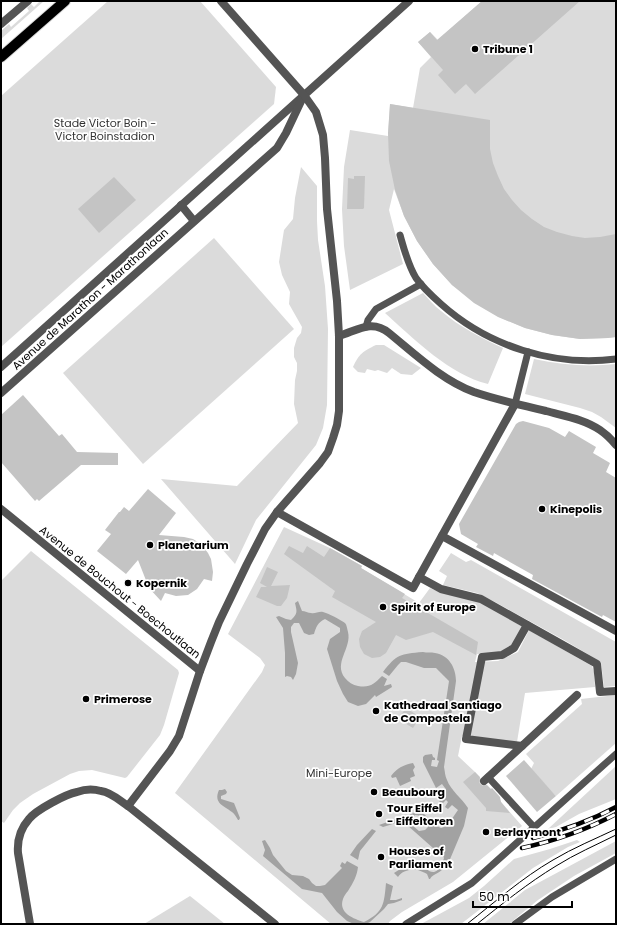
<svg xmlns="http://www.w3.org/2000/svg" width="617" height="925" font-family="Poppins,sans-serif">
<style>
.green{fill:#dbdbdb}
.water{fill:#a2a2a2;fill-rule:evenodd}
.building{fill:#c4c4c4}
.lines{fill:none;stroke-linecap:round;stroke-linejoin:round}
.primary-casing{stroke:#dbdbdb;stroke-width:12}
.service{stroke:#545454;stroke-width:7}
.pedestrian{stroke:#545454;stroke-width:8}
.minor{stroke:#545454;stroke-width:8}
.primary{stroke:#000;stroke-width:10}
.tram{stroke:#000;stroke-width:1}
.rail-casing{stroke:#000;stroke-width:4.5}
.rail{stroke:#fff;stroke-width:3;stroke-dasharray:9;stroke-linecap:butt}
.poi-dot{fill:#000;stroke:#fff;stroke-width:1.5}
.labels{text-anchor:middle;stroke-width:3.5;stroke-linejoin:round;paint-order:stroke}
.poi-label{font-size:11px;font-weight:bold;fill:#000;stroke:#fff;text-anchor:start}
.park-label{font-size:11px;fill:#323232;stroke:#fff}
.street-label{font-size:11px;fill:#000;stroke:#fff}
</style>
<rect width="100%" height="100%" fill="#fff"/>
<g class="green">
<polygon points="40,1 44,1 1,39 1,31 9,24 11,27 29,11 27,8 31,4 34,7"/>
<polygon points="108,1 200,1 276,87 274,104 1,347 1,96"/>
<polygon points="482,1 616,1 616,337 608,338 580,339 552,335 525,328 499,317 452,285 433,264 417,241 404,216 394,189 389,210 403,264 350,290 344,246 342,209 344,167 350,130 388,136 390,104 413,108 420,68 431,57 418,42 430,32 438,40"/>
<polygon points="301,167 317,186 317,221 318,240 325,286 328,329 327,405 323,428 316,445 256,520 235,564 161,479 237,486 298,423 294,404 295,380 297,371 297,363 294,357 294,348 297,338 301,333 302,327 289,304 290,292 282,275 279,262 284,230 293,219 295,198"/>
<polygon points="214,238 294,329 143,464 63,373"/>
<path d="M423,293C429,299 434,306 441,311C460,327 481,338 503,348L488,384C450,375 414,339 385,313Z"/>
<path d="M376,345H384L421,368L412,375L401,374L392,368L387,373L378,370L375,371L367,369L365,373L358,372L353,367C359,354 363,351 376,345Z"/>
<path d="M534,359C562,365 588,367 616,364V428L601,417L592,412L580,408L525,394Z"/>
<polygon points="284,527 330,548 362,566 361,568 419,603 430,588 439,592 479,601 523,627 513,646 496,653 477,654 475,662 498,661 518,652 529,630 592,666 594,672 595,687 525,693 517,742 462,736 458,756 475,772 522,826 453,882 402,912 390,921 388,924 331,924 175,793 262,672 265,665 260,658 228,634"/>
<polygon points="31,551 178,670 179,673 164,725 160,735 127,777 125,778 92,770 79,771 70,774 33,794 20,803 13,810 4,823 1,821 1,581"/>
<polygon points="451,553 466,562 471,560 616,642 616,686 604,687 601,662 564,640 495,602 477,593 443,585 447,576 439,571"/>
<polygon points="616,695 616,743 556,796 531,769 534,763 526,754 582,704 581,699"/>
<polygon points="616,766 616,799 579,814 556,827 548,829"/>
<polygon points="577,840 580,842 568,847 533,868 461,924 421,924 469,898 484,886 514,859 550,849"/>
<polygon points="616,841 616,853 574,876 538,900 509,924 483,924 525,890"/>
<polygon points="190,896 225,924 144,924"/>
</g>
<g class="water">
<path d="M298,601L302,611C305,611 308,613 311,613C315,614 319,611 323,612C328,613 341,620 345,623C347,625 347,629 348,632C352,648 333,663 345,678C348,682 353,685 358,686C370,688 374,684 382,676L387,679L384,686L391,684L392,687L376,697L375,695L366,704L358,706L348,702L343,694L337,681L327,649L330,639L340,632V628L325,619C318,622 316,627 314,634L309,635L304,633L299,623H294L291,627V632L298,663L296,674L293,680L291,677L287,676L285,677V653L283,628L276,617L279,616L286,619L291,620C298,613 297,612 295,603Z"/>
<path d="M423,652C427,653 431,652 435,653C449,655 456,668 456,681L444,767C445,772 445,776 447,780C451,791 462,798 468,808L464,826L448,864L446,861H443L444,858L442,854L433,848L407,825L396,823L383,827L379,825L399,818H406L411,814L417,812L424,814L437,826L441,828L447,826L458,810L452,805L448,809L445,807L448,802L446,800L442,804L439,801L444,796L442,794L438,797L439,798L438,799L435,794L445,788L442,784L436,788L423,762V757L425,755L432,754L433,757L435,758V760H432L431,766L437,767L439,761L437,760L449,681L436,668H424L406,662H401L398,665L389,676L383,672C397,654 400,654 423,652ZM415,815C422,815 428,821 428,827L425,830L419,831L413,826C412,822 411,818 415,815Z"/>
<path d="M413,763L415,767L413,770L415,776L410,778L411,781L400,786L396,777L392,778L391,776C397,768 403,765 413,763Z"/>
<path d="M225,789L227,792L226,794L221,796V799L234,803L240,818L239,820H238C236,817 235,814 232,812C224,806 213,803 219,790H222Z"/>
<polygon points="372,829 376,831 360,851 358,860 350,855 357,845"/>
<path d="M265,840L270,848L273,855L286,871L292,875L303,876L309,879L312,883L316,886H320L325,885L342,868L340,866L342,862L345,864L347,861L358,867C357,876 353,883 348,891C346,893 344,896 343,899C338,913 354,919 364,922C384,912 384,904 386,883L393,886L390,900H396L402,898V900L394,903L388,904L384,909L370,922L366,924H354L347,921L337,912L322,893L302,889L263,856L265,850L262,841Z"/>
<path d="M444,863H446V864C442,874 433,873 430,879H429L427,874C425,873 421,871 418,870C412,868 401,871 398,877L394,873C401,869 408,864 417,865C430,867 431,881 444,863Z"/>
</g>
<g class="building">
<polygon points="482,1 580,1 475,94 466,84 455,94 438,75 443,70 418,42 430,32 437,40"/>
<polygon points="390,104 490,120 490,149 493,163 498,176 504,189 512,200 521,210 532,219 544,227 557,232 572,236 585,238 600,237 616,234 616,337 608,338 580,339 552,335 525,328 498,317 474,303 452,285 433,264 417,241 404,216 395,190 389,161 388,133"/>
<polygon points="354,176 365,176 364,208 363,209 347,209 348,178 354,179"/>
<polygon points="114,177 136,200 99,233 78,209"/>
<polygon points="23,395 59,436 62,434 77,452 118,453 118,465 81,465 39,501 37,499 35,501 1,462 1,415"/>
<polygon points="523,421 549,428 565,437 569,431 596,447 593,453 610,463 606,472 616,478 616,622 603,615 602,617 532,579 533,575 494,553 493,556 476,547 478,544 461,534 459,524 516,424 519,422"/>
<polygon points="148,489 176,513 159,535 184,537 193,539 201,544 208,553 211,559 213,572 212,581 204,579 197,589 188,595 176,596 165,593 161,601 149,588 138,560 126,574 97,551 111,534 105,530 119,512 120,512 124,507 129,511"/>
<polygon points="289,546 303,553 307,546 324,557 330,548 362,566 361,568 405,594 402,598 478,642 476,655 433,632 406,640 396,635 386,653 380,657 372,658 364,654 360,647 359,639 362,631 376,622 332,597 335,591 284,554"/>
<polygon points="267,567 278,572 271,586 290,585 287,598 281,606 277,606 256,597 261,587 267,587 260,583"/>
<polygon points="406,708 420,717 413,728 398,719"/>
<polygon points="524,760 556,796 537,812 506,776"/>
<polygon points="475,772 480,777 479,782 480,784 483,786 487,785 491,789 492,788 500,797 501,802 510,813 486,811 486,808 463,782"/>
</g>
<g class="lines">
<g class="primary-casing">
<polyline id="primary" points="1,57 65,1"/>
</g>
<g class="service">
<path d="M400,235C404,249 408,265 416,278C423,288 432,296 441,304C488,346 553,367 616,359"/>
<polyline points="366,327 368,320 376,309 421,284"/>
<polyline points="515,404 528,352"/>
<polyline points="488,777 534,827"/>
<polyline points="406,924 472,883 616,754"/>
<polyline points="515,924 552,897 616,859"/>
</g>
<g class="pedestrian">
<polyline points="277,512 413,588 515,404"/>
<polyline points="442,536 616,631"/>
<polyline points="419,577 441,589 481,599 597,664 600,692 616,691"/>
<polyline points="527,625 514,648 502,655 482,657 466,739 522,746 577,695"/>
<polyline points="484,781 522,746"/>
</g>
<g class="minor">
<polyline points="1,24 28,1"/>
<polyline points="181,205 194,221"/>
<path d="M339,336C358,330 372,319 389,333C416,355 442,380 474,392C497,400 522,405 546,411C564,416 584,419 600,430C606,434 611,439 616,445"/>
<polyline points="1,367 409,1"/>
<polyline points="1,393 277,148 286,133 303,97"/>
<polyline points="1,509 200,671"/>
<polyline points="128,806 170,751 179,736 200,671 211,642 219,622 247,564 265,529 277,512 320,463 328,452 333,438 337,425 339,411 339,336 337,301 327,209 325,158 323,135 316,112 304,95 221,1"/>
<path d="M30,924L18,853C17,840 21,828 29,819C36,810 66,794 77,792C85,789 94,789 101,791C111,792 120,801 128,806L275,924"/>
</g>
<use href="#primary" class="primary"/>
<g class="tram">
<path d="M467,924C495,902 522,878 553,860C573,848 595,839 616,829"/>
<path d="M477,924C502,904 528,883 556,866C575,854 596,845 616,835"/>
</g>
<g class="rail-casing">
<g id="rail">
<path d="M533,838C561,831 590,821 616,807"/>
<path d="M522,848C554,841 586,830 616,814"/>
</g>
</g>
<use href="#rail" class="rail"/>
</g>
<g class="poi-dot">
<circle cx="475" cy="49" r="4"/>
<circle cx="542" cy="509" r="4"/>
<circle cx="150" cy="545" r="4"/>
<circle cx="128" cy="583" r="4"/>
<circle cx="383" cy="607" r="4"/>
<circle cx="86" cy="699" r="4"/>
<circle cx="376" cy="711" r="4"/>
<circle cx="374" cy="792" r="4"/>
<circle cx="379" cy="814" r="4"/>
<circle cx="486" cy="832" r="4"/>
<circle cx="381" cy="857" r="4"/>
</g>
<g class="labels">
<g class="poi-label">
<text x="483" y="53">Tribune 1</text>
<text x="550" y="513">Kinepolis</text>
<text x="158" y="549">Planetarium</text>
<text x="136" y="587">Kopernik</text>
<text x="391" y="611">Spirit of Europe</text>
<text x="94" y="703">Primerose</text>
<text x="384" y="709">Kathedraal Santiago<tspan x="384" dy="13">de Compostela</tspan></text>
<text x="382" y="796">Beaubourg</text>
<text x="387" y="812">Tour Eiffel<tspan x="387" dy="13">- Eiffeltoren</tspan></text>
<text x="494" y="836">Berlaymont</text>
<text x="389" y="855">Houses of<tspan x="389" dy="13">Parliament</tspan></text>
</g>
<g class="park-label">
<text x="105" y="127">Stade Victor Boin -<tspan x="105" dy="13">Victor Boinstadion</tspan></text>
<text x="339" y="777">Mini-Europe</text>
</g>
<g class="street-label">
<text transform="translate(90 299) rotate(-42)" y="4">Avenue de Marathon - Marathonlaan</text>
<text transform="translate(120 592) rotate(39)" y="4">Avenue de Bouchout - Boechoutlaan</text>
</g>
</g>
<rect width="617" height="925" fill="none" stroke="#000000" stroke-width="4"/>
<path d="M473 901v6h99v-6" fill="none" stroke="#000000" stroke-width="2"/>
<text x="479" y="901" font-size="12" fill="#000000" stroke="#ffffff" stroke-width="3" paint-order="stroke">50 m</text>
</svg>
